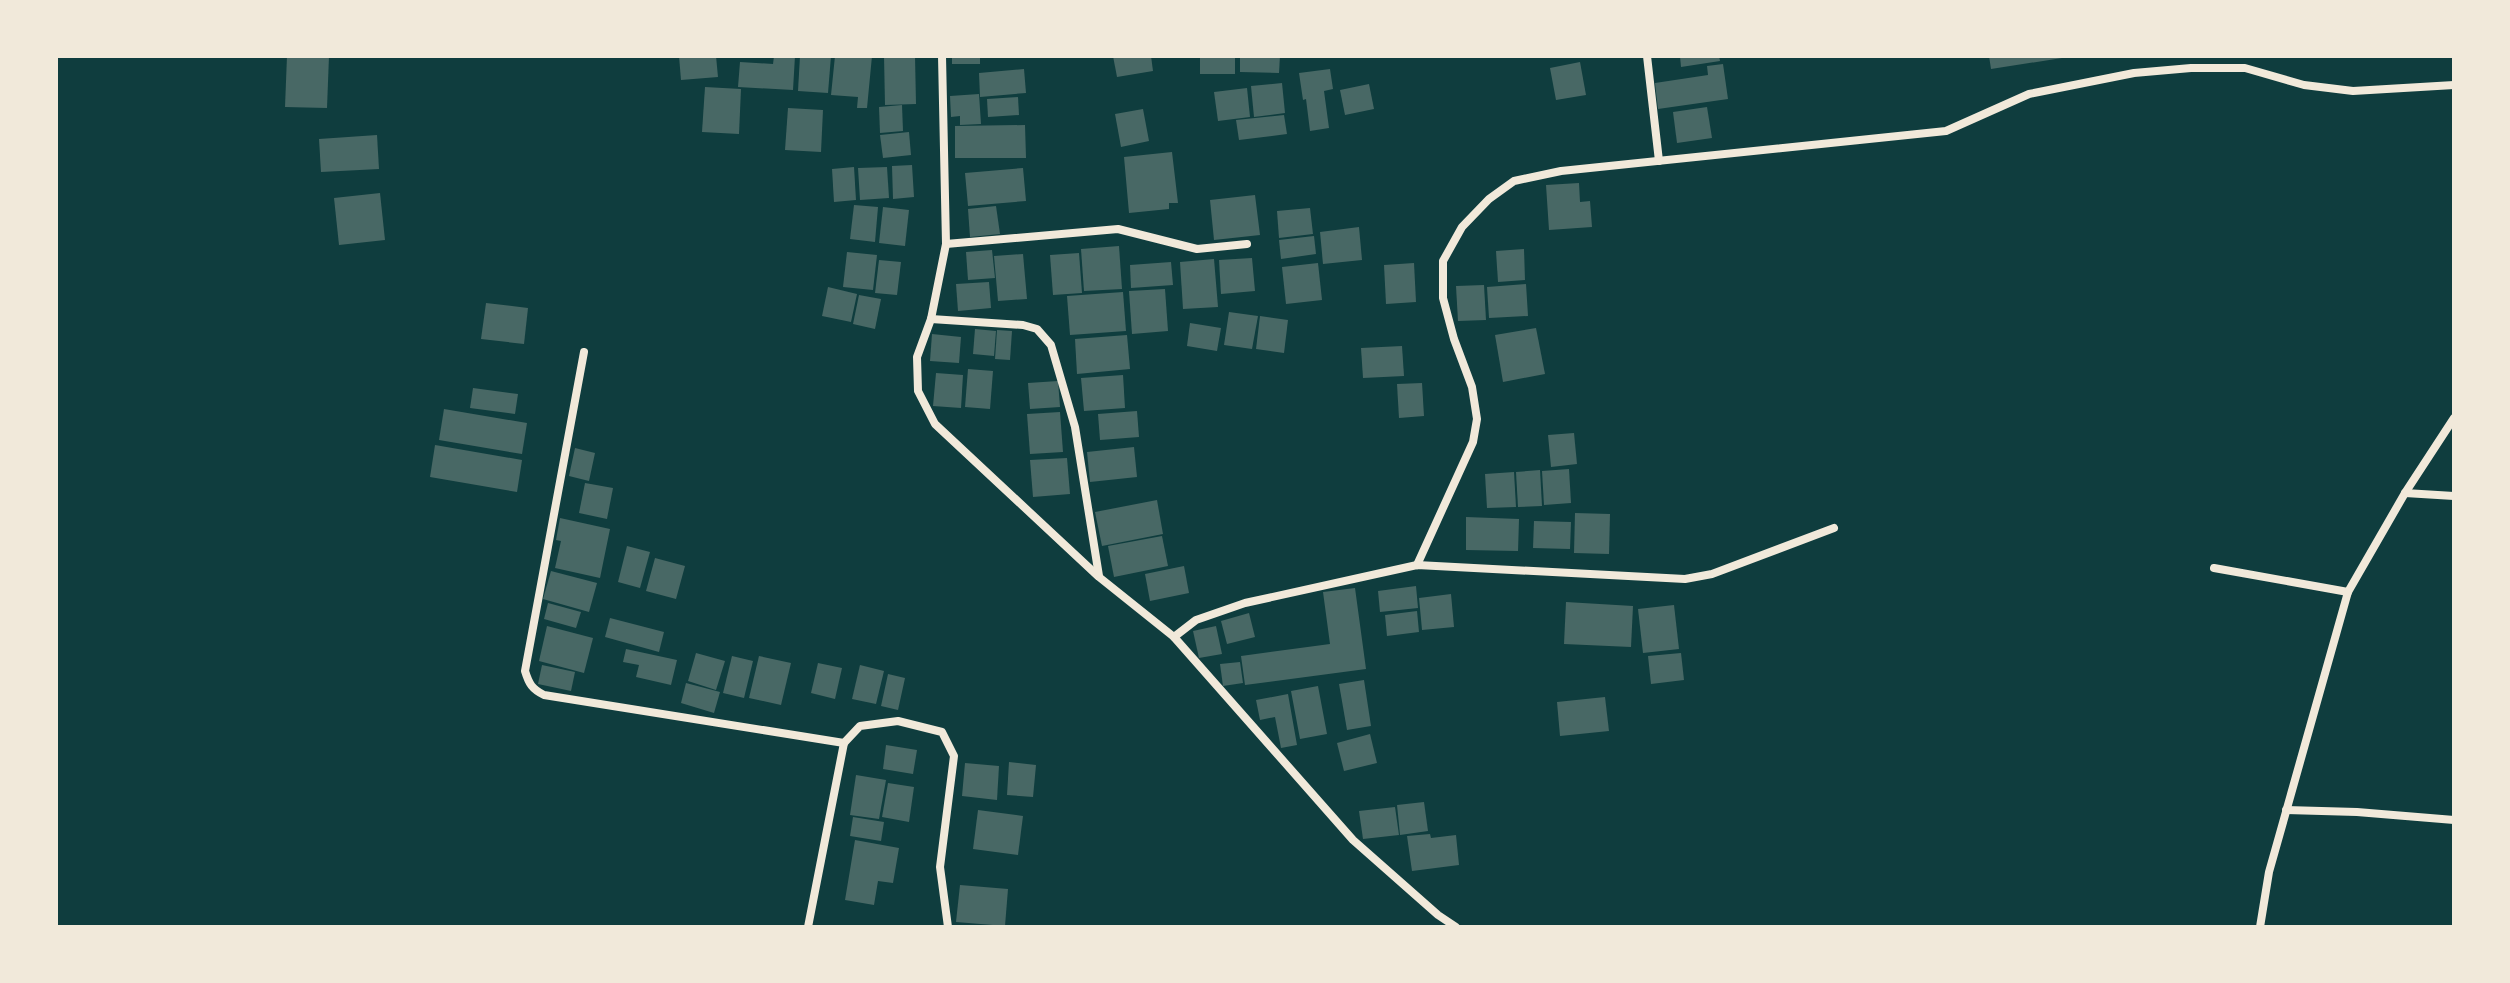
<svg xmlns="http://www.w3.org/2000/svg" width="2510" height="983" font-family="'Open Sans',sans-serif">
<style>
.building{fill:#486865}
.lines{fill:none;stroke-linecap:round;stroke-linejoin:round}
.minor{stroke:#f1e9da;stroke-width:8}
</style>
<rect width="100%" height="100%" fill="#0f3d3e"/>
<g class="building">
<polygon points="287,56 329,56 327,108 285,107"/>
<polygon points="679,56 716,56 718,77 681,80"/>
<polygon points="774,56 795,56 793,90 738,87 740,62 773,64"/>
<polygon points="800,56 831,56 828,93 798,91"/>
<polygon points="835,56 872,56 867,108 857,108 858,97 831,95"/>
<polygon points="884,56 915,56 916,104 885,105"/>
<rect x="952" y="56" width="28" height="8"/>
<polygon points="1113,56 1151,56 1153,71 1117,77"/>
<rect x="1200" y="56" width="35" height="18"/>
<polygon points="1240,56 1280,56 1279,73 1240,72"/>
<polygon points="1680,56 1719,56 1720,61 1681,67"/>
<polygon points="1989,56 2062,56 2062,58 1991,69"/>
<polygon points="1580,62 1586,95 1556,100 1550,68"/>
<polygon points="1723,64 1728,99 1658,109 1655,83 1708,75 1707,66"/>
<polygon points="1024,69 1026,93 980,97 979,73"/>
<polygon points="1330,69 1333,89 1324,91 1329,128 1310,131 1306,99 1303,100 1299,73"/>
<polygon points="1282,83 1285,113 1254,117 1251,86"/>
<polygon points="1369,84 1374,109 1345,115 1340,90"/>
<polygon points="705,87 741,89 739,134 702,132"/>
<polygon points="1247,88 1250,117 1218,121 1214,92"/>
<polygon points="979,94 981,124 960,125 960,116 951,117 950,96"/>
<polygon points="1018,97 1019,115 988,117 987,99"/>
<polygon points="902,105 903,131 880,133 879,107"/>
<polygon points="1707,107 1712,138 1677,143 1673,112"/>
<polygon points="788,108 823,110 821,152 785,150"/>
<polygon points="1143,109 1149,141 1121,147 1115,114"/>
<polygon points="1284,115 1287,134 1239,140 1236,120"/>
<polygon points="1025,125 1026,158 955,158 955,126"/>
<polygon points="909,132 911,155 883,158 880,135"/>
<polygon points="377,135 379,169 321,172 319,139"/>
<polygon points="1172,152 1178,203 1169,203 1169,209 1129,213 1124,157"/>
<polygon points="912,165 914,197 893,199 892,166"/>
<polygon points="854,167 856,200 834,202 832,169"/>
<polygon points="887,167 889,198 860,200 858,168"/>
<polygon points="1023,168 1026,201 968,206 965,173"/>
<polygon points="1579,183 1580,202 1590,201 1592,227 1549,230 1546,185"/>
<polygon points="380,193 385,240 339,245 334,198"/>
<polygon points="1255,195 1260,235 1214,240 1210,200"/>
<polygon points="854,205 878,207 875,242 850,239"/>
<polygon points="996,206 1000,234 970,237 968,209"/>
<polygon points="883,207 909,210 905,246 879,243"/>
<polygon points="1310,208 1313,234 1279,238 1277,211"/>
<polygon points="1359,227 1362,260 1323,264 1320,232"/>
<polygon points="1314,236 1316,254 1281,259 1279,240"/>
<polygon points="1119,246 1122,289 1084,291 1081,249"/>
<polygon points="1524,249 1525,280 1498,282 1496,251"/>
<polygon points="992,250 995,278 968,280 966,252"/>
<polygon points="847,252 877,255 873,290 843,287"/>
<polygon points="1079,253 1082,293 1053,295 1050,255"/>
<polygon points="1023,254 1027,299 998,301 994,256"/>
<polygon points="1252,258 1255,291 1221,294 1219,260"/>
<polygon points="1214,259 1218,307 1183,309 1180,262"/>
<polygon points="879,260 901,262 897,295 875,293"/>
<polygon points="1171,262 1173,285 1131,288 1130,265"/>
<polygon points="1318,263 1322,300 1286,304 1282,267"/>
<polygon points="1414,263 1416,302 1386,304 1384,265"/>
<polygon points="989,282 991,308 958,311 956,284"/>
<polygon points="1526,284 1528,316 1489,318 1487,287"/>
<polygon points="1484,285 1486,320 1458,321 1456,286"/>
<polygon points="828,287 857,294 851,322 822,316"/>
<polygon points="1165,289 1168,331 1132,334 1129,291"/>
<polygon points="1123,292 1126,331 1070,335 1067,296"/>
<polygon points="859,295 881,299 875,329 853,324"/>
<polygon points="486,303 528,308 524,344 481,339"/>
<polygon points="1229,312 1258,316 1252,349 1224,345"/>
<polygon points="1260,316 1288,320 1284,353 1256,349"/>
<polygon points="1190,323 1221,328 1217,351 1187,346"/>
<polygon points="1536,328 1545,374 1503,382 1495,335"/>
<polygon points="975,329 996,331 994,356 973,354"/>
<polygon points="997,330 1012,331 1010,360 995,359"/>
<polygon points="932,334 961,337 959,363 930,361"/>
<polygon points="1127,335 1130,369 1077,374 1075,339"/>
<polygon points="1402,346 1404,376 1363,378 1361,348"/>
<polygon points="968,369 993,371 990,409 965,407"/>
<polygon points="936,373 963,375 961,408 933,406"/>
<polygon points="1123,375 1125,408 1084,411 1081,378"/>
<polygon points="1058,381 1060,407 1030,409 1028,383"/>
<polygon points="1422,383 1424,416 1399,418 1397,384"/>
<polygon points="473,388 518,394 515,414 470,408"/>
<polygon points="444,409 527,423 522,454 439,440"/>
<polygon points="1137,411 1139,437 1100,440 1098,414"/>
<polygon points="1060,412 1063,452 1030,454 1027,414"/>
<polygon points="1574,433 1577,464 1551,467 1548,435"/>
<polygon points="435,445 522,460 517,492 430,477"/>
<polygon points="1134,447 1137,477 1090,482 1087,452"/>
<polygon points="575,448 595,453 589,481 569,476"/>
<polygon points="1067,458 1070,494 1033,497 1030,460"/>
<polygon points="1569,469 1571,503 1544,505 1542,471"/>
<polygon points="1540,470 1542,506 1518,507 1516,472"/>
<polygon points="1514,472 1516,507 1487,508 1485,474"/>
<polygon points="585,483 613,488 607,519 579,513"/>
<polygon points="1157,500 1163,534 1102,546 1095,512"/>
<polygon points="1575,513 1610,514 1609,554 1574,553"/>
<polygon points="1466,517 1519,519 1518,551 1466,550"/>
<polygon points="560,518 610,529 600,578 555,568 561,541 556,540"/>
<polygon points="1534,521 1571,522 1570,549 1533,548"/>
<polygon points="1162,536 1168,566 1114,577 1108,546"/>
<polygon points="627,546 650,552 640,588 618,582"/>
<polygon points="655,558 685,566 676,599 646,591"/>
<polygon points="1184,566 1189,593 1150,601 1145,574"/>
<polygon points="551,571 597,583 589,612 543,599"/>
<polygon points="1416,586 1418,608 1380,612 1378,591"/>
<polygon points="1355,588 1366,669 1245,685 1241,656 1330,644 1323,592"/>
<polygon points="1451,594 1454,627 1422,630 1419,598"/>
<polygon points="1566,602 1633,606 1631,647 1564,644"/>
<polygon points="548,603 581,612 576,628 544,619"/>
<polygon points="1674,605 1679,649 1643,653 1638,609"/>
<polygon points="1417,611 1419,632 1387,636 1385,615"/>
<polygon points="1249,613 1255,637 1227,644 1221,621"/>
<polygon points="610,618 664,632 659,652 605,637"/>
<polygon points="547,626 593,638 584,673 539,661"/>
<polygon points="1216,626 1222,654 1199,658 1193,631"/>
<polygon points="626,649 677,660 671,685 636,677 639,665 623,662"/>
<polygon points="696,653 725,661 716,690 688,681"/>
<polygon points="1681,653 1684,680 1651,684 1648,656"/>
<polygon points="732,656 753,661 744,698 723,693"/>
<polygon points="759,656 791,663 781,705 749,698"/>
<polygon points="1240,662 1243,683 1223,686 1220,664"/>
<polygon points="818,663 842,668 835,699 811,693"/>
<polygon points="542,665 575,672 571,691 538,684"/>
<polygon points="860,665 884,671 876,704 852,699"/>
<polygon points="888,674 905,678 898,710 881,706"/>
<polygon points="1364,680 1371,726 1347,730 1339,684"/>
<polygon points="686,683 720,692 714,713 681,703"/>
<polygon points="1318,686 1327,734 1300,739 1291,691"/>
<polygon points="1288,694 1297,745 1281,748 1275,717 1260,720 1256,700"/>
<polygon points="1605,697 1609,731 1560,736 1557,702"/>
<polygon points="1370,734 1377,763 1344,771 1337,743"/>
<polygon points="886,745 917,750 913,774 883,769"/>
<polygon points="1009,762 1036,765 1033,797 1007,795"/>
<polygon points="965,763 999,766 997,800 962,796"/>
<polygon points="856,775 886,780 879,819 850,815"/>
<polygon points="888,783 914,787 909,822 882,817"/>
<polygon points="1424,802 1428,831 1400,835 1397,805"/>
<polygon points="1395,807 1399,835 1363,839 1359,811"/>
<polygon points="978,810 1023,816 1018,855 973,849"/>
<polygon points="853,817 884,822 881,841 850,836"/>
<polygon points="1430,834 1431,838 1456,835 1459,865 1412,871 1407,836"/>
<polygon points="855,840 899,848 893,883 878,881 874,905 845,900"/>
<polygon points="960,885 1008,889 1005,926 956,922"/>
</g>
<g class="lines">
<g class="minor">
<polyline points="942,56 946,244 931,319 917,357 918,391 935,424 1099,577 1174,637 1353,840 1438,915 1456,927"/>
<polyline points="1647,56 1659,161"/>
<polyline points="946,244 1118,229 1197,249 1247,244"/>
<polyline points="931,319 1023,325 1037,329 1051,345 1075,427 1099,576"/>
<path d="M584,352L525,671C529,684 532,689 544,695L844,743"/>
<polyline points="2405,493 2454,496"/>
<polyline points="1417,565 1473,442 1477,419 1472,387 1454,339 1443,298 1443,261 1462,227 1489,199 1514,181 1561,171 1946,131 2029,94 2134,73 2191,68 2245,68 2304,85 2353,91 2454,85"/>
<polyline points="2214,568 2348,592"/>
<polyline points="1174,637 1196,620 1245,603 1417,565 1685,579 1712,574 1834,528"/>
<polyline points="2286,810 2357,812 2454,820"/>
<polyline points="808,927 844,743 860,726 898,721 942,732 954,756 940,867 948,927"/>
<polyline points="2260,927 2269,872 2348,592 2405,493 2454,418"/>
</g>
</g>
<rect width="2510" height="983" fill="none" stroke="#f1e9da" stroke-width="116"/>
</svg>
